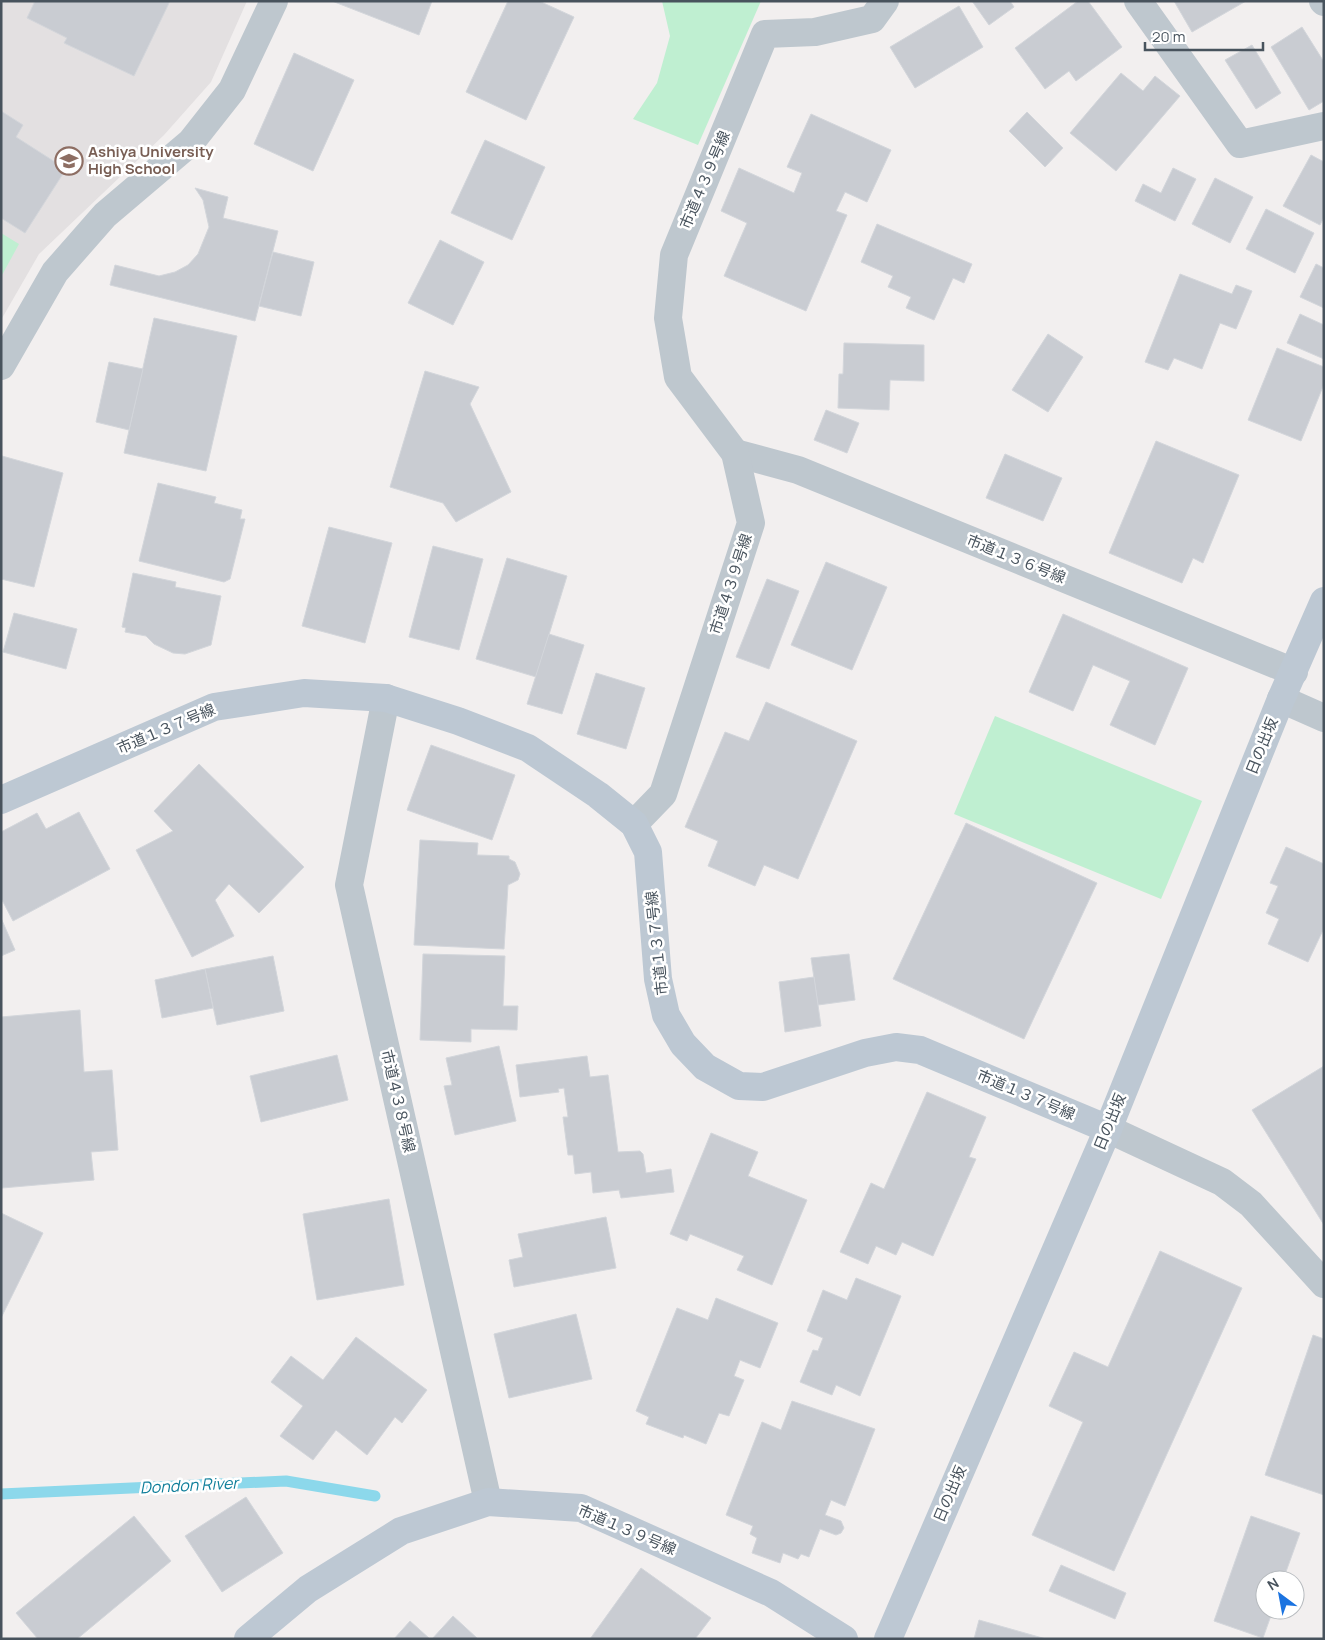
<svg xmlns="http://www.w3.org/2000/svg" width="1325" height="1640" font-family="Manrope,'Noto Sans JP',sans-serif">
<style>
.education{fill:#e3e0e1}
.green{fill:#bfefd1}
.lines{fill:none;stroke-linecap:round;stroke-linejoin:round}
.stream{stroke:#8cd8eb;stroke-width:11}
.building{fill:#c9ccd2;stroke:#d3d6db}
.street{stroke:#bec7ce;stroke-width:28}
.secondary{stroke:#bdc8d3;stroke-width:28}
.labels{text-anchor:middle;stroke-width:5;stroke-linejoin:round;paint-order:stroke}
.education-label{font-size:15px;font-weight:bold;fill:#785e54;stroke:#fff;text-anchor:start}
.street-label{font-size:15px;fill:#48535d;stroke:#fff}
.water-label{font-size:16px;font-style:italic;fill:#0e7e9a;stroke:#fff}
</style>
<rect width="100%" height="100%" fill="#f2efef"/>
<polygon class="education" points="1,1 247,1 211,82 164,135 39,254 1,320"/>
<g class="green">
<polygon points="662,1 761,1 698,145 633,119 657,83 670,36"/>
<polygon points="1,233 19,244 1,277"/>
<polygon points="995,716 1202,801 1161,899 954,814"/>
</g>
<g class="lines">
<polyline class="stream" points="1,1494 286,1481 375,1496"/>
</g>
<g class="building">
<polygon points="35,1 170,1 134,76 64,43 67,38 27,18"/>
<polygon points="332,1 432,1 419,35"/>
<polygon points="508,1 539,1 574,17 526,120 466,92"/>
<polygon points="972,1 1010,1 1014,7 989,25"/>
<polygon points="1078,1 1088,1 1122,47 1076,81 1069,71 1045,89 1015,48"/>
<polygon points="1174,1 1246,1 1192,32"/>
<polygon points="959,6 983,47 915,88 890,47"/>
<polygon points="1302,27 1324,62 1324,101 1309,110 1271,47"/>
<polygon points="1252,45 1281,93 1256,109 1225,60"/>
<polygon points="294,53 354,80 313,171 254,144"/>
<polygon points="1121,73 1143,91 1155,76 1180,96 1116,171 1070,133"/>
<polygon points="1,111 23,125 16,137 66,169 25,233 1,218"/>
<polygon points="1027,112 1063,148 1045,167 1009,131"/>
<polygon points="811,114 891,150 867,202 845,192 836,211 847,215 806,311 724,276 747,223 721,211 739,168 794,193 802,173 787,167"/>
<polygon points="485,140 545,167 512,240 451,213"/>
<polygon points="1311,155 1324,162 1324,217 1320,225 1283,206"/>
<polygon points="1173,168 1196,179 1175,221 1135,201 1143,184 1161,193"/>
<polygon points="1215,178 1253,197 1230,243 1192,224"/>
<polygon points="195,188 228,197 223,218 278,231 255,321 110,285 115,265 159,276 175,272 188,265 198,254 209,227 203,200"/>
<polygon points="1266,209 1314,233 1295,273 1246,249"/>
<polygon points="877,224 972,264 964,283 953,278 934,320 906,308 911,297 888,287 893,276 861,262"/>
<polygon points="440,240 484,262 453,325 408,303"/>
<polygon points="273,252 314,262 301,316 259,306"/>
<polygon points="1316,264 1324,268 1324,308 1300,297"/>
<polygon points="1180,274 1232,294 1236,285 1252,291 1236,329 1220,323 1202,369 1174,358 1168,370 1145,362"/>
<polygon points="1300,314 1324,325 1324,359 1287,343"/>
<polygon points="154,318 237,336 206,471 124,453"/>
<polygon points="1048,334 1083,357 1048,412 1012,390"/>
<polygon points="844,343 924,345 924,381 890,380 889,410 838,408 839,374 843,374"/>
<polygon points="1277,348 1324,367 1324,384 1301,441 1248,420"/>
<polygon points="109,362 143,369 129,430 96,422"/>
<polygon points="425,371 479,387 470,404 511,492 456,522 443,503 390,487"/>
<polygon points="826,410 859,423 847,453 814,440"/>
<polygon points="1156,441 1239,475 1203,563 1193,558 1182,583 1109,553"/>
<polygon points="1005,454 1062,478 1043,521 986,498"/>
<polygon points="2,456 63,473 34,587 1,579"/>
<polygon points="158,483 216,497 214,503 242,510 240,519 245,519 230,579 224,582 139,561"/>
<polygon points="329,527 392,543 365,643 302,626"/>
<polygon points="433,546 483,559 459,650 409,637"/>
<polygon points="507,558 567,576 536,677 476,659"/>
<polygon points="826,562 887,587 852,670 791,645"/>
<polygon points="133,573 176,582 175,587 221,596 211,645 185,654 173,653 154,644 146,636 125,632 126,628 122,627"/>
<polygon points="767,579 799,591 769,669 736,657"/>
<polygon points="14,613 77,629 66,669 3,652"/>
<polygon points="1063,614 1188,668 1155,745 1110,725 1130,681 1093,665 1073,711 1029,692"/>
<polygon points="549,634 584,645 562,714 527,704"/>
<polygon points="596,673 645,688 626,749 577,734"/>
<polygon points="766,702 857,741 798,879 764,865 755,886 708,866 718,841 685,827 725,732 749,741"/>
<polygon points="431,745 515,775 492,840 407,810"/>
<polygon points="199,764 304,867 259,913 229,884 215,900 234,936 192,957 136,850 173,831 154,811"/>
<polygon points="79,812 110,869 13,921 1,898 1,832 37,813 46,829"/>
<polygon points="966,823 1097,883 1024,1039 893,979"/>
<polygon points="420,840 478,843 477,855 509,856 509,859 515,862 520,874 518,880 508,885 504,949 414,945"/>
<polygon points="1286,847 1324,864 1324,928 1308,962 1268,944 1279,919 1266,913 1278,886 1270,883"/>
<polygon points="1,918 15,950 1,956"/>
<polygon points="423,954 505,956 503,1006 518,1006 517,1030 471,1029 471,1042 420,1040"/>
<polygon points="849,954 855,1000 818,1005 811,958"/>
<polygon points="273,956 284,1011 217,1025 205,969"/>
<polygon points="205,969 213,1008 162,1018 155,980"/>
<polygon points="814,977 821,1026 785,1032 779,982"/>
<polygon points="80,1010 84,1072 112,1070 118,1150 91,1152 94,1180 2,1188 1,1017"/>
<polygon points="499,1046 516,1121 455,1135 444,1086 452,1085 446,1058"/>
<polygon points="337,1055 348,1100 261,1122 250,1076"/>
<polygon points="587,1056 590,1077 608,1075 618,1152 640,1151 643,1154 646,1173 671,1169 674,1192 621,1198 619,1190 593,1193 591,1172 575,1174 573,1155 568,1155 563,1117 568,1117 564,1088 558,1089 559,1092 520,1097 516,1065"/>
<polygon points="1324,1066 1324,1225 1252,1110"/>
<polygon points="927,1092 986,1117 969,1157 976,1159 933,1256 902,1242 896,1255 876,1246 868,1264 840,1252 871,1183 884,1189"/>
<polygon points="711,1133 758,1152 748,1176 807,1200 772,1285 737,1270 744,1256 690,1234 687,1241 670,1234"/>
<polygon points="389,1199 404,1285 317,1300 303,1214"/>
<polygon points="1,1213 43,1233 1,1318"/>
<polygon points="606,1217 616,1268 514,1287 509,1260 523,1257 518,1234"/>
<polygon points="1160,1251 1242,1288 1114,1571 1032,1535 1083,1422 1049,1406 1074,1352 1108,1367"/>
<polygon points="856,1278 901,1296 860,1396 836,1385 832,1395 800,1382 813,1350 818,1351 823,1338 807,1331 823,1290 847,1300"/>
<polygon points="716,1298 778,1323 760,1368 740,1360 734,1376 744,1380 729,1416 719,1413 706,1444 684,1435 683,1438 646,1424 649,1417 636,1411 677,1308 708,1320"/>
<polygon points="576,1314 592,1379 509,1398 494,1334"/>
<polygon points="1313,1335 1324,1339 1324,1495 1265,1475"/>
<polygon points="356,1337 427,1390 402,1423 395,1417 367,1455 336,1430 313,1460 280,1436 303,1406 271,1382 291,1356 323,1380"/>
<polygon points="792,1401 875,1429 845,1506 831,1500 825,1515 841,1521 844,1528 841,1533 836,1535 820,1529 809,1557 801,1554 798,1559 783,1553 780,1563 752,1553 757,1538 750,1534 753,1526 726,1515 762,1422 781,1430"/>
<polygon points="246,1497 283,1553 222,1592 185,1536"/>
<polygon points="134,1516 171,1561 77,1639 38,1639 16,1613"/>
<polygon points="1251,1516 1300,1533 1283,1580 1265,1580 1265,1610 1273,1610 1263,1638 1214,1621"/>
<polygon points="1061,1565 1126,1593 1115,1619 1049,1591"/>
<polygon points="641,1568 711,1618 695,1639 590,1639"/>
<polygon points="453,1616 478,1639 432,1639"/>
<polygon points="979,1620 1046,1639 974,1639"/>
<polygon points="410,1621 430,1639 394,1639"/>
</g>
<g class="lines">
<g class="street">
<polyline points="1138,1 1240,144 1324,126"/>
<polyline points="1323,1 1324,2"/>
<polyline points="1,366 55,272 105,215 191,142 232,90 274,1"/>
<polyline points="735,453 798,470 1294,672"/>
<polyline points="386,698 349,885 488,1502"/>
<polyline points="1281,699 1324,718"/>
<polyline points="634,824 663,794 751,523 735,453 678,377 668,318 674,255 765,34 815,32 872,19 885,1"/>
<polyline points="1108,1129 1222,1182 1251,1204 1324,1284"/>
</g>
<g class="secondary">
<polyline points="1,800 214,707 304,693 386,698 458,721 528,748 598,795 634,824 648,852 658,979 666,1015 683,1044 705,1067 739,1086 763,1087 865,1053 896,1047 920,1050 1108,1129"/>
<polyline points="248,1639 308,1589 401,1531 488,1502 581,1508 771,1593 844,1639"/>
<polyline points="888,1639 1108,1129 1281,699 1324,601"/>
</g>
</g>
<defs>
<g id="school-ring" transform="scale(1.4375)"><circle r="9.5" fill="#fff" stroke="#8d6e63" stroke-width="1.5"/><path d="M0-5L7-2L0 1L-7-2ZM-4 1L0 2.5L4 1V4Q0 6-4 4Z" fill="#8d6e63"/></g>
</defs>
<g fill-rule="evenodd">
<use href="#school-ring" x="69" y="161"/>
</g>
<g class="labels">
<g class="education-label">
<text x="88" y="157">Ashiya University<tspan x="88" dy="17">High School</tspan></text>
</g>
<g class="street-label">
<text transform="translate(705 180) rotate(-67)" y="5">市道４３９号線</text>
<text transform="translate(1016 559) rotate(22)" y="5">市道１３６号線</text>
<text transform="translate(731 584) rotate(-72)" y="5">市道４３９号線</text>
<text transform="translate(166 729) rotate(-23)" y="5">市道１３７号線</text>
<text transform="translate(1262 746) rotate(-68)" y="5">日の出坂</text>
<text transform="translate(657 943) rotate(-96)" y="5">市道１３７号線</text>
<text transform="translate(1026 1095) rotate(23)" y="5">市道１３７号線</text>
<text transform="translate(398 1101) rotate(77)" y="5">市道４３８号線</text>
<text transform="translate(1110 1122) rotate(-68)" y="5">日の出坂</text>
<text transform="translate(950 1494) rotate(-67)" y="5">日の出坂</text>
<text transform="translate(627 1530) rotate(23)" y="5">市道１３９号線</text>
</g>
<g class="water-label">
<text transform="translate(189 1485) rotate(-3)" y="6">Dondon River</text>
</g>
</g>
<rect width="1325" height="1640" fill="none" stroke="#48535d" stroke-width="5"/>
<g transform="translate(1280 1595) rotate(328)"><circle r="24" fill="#ffffff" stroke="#b6babe"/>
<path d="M0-4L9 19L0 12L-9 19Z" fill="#1b73e0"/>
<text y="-8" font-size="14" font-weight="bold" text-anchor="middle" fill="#48535d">N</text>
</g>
<path d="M1145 42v8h118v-8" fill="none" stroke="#48535d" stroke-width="2.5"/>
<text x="1152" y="42" font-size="15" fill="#48535d" stroke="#ffffff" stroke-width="4" paint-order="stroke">20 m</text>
</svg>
